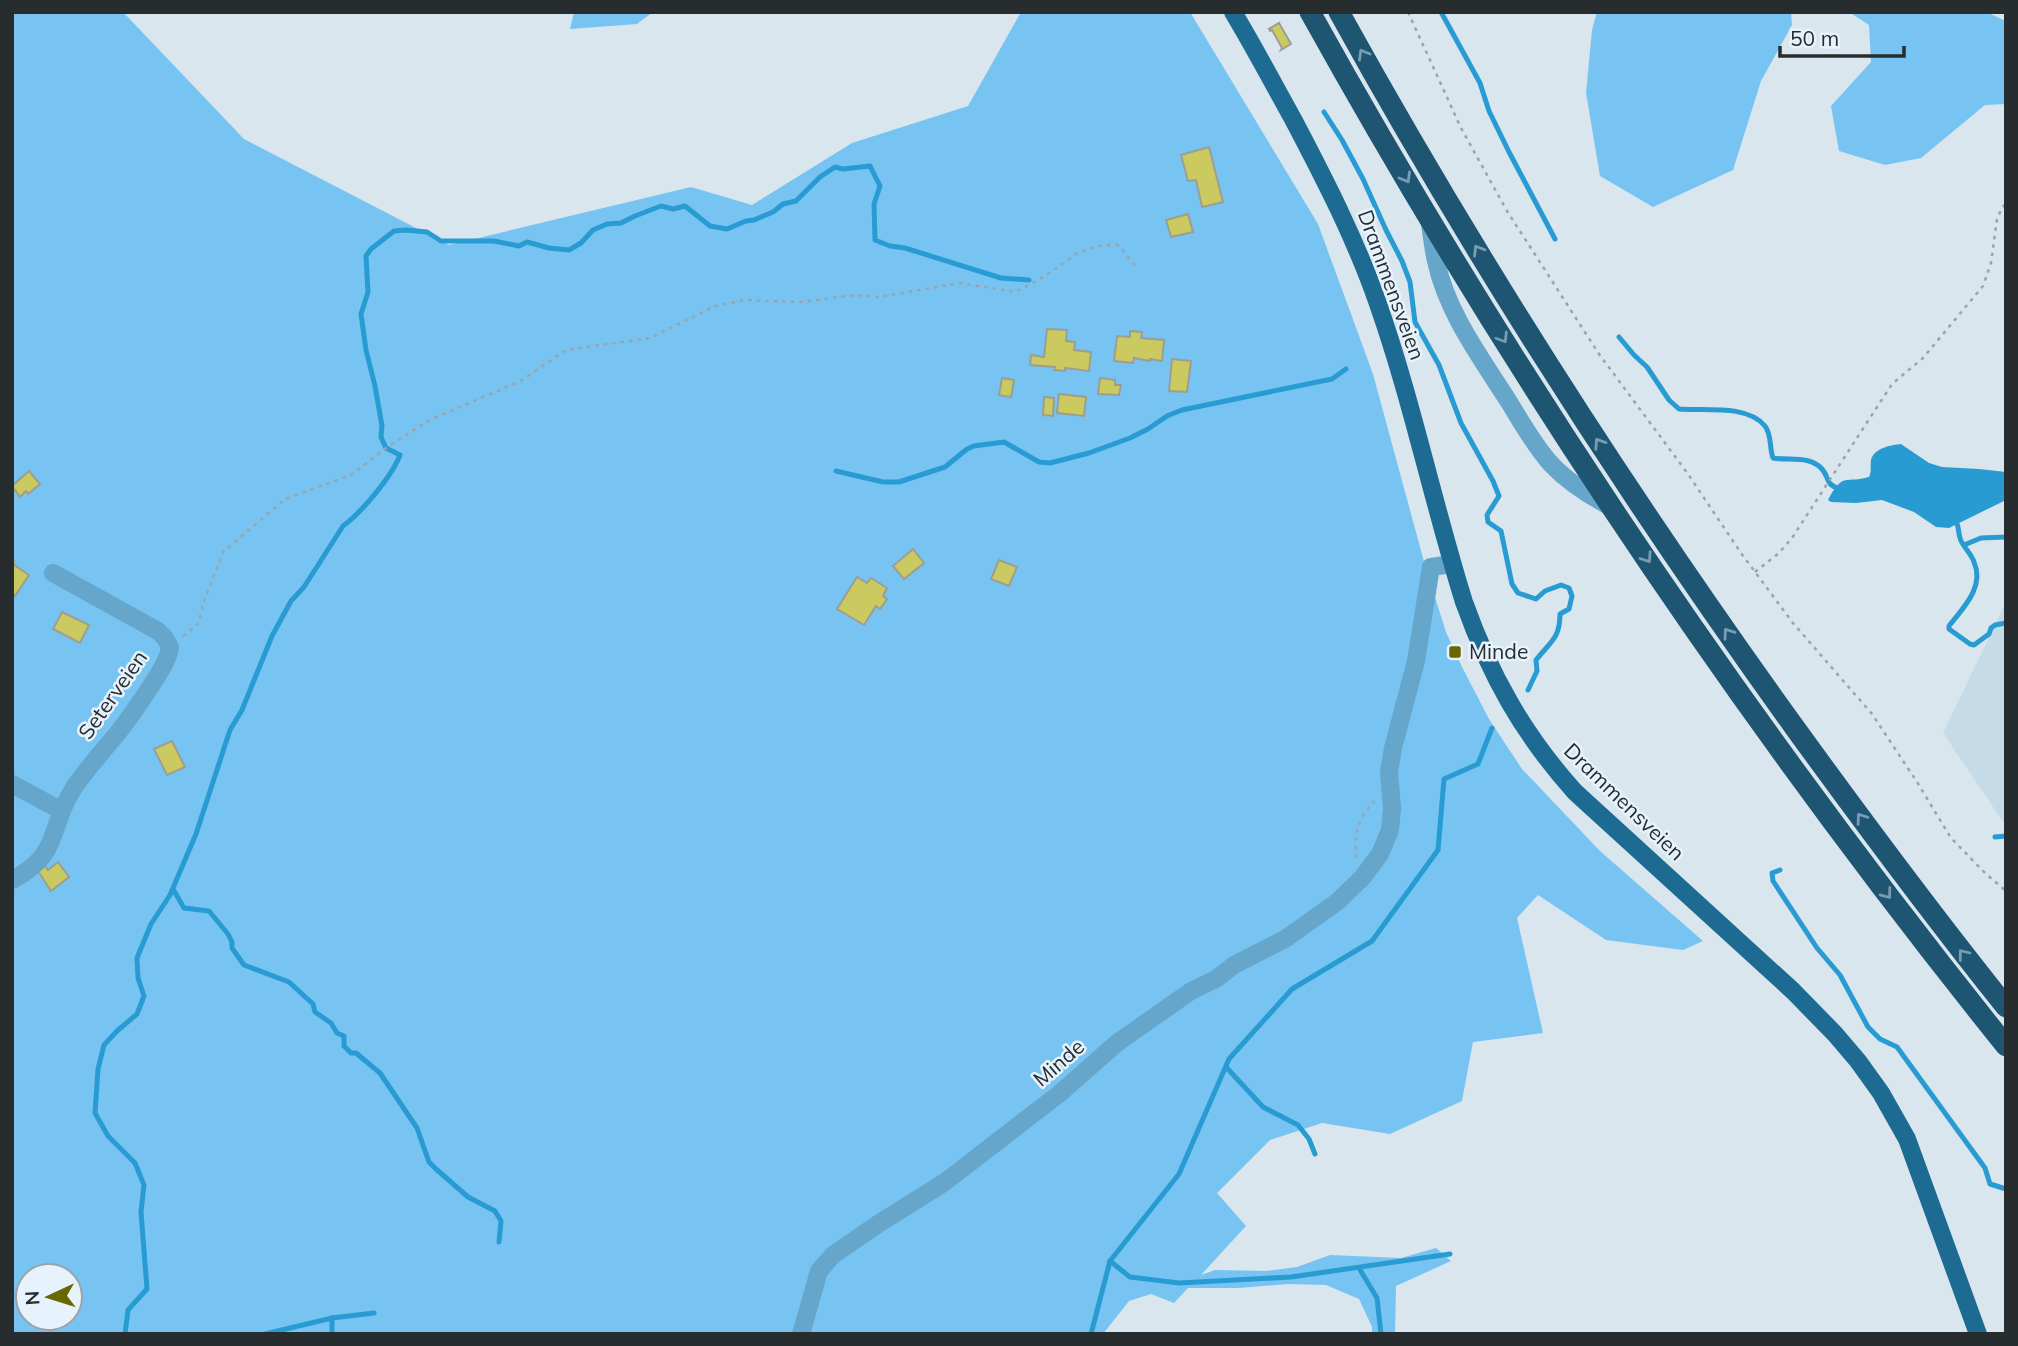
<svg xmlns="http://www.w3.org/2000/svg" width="2018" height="1346" font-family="Mulish,sans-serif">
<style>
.built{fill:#c6dbe8}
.green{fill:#77c4f2;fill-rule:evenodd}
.water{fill:#299bd3}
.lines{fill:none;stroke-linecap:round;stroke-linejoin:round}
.stream{stroke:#299bd3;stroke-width:5}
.building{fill:#caca61;stroke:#9d9e91;stroke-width:2}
.path{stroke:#9aa4ab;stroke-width:2.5;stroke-dasharray:3.5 5;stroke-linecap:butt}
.minor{stroke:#67a6cb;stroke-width:18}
.major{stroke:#1d6b93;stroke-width:18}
.highway{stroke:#1e5573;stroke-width:21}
.oneway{stroke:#789cb1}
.poi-dot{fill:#686701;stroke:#e6f3fc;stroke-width:2.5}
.labels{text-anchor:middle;stroke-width:5;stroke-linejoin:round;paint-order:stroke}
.street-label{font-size:21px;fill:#272c2f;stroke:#e6f3fc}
.poi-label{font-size:21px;fill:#272c2f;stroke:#e6f3fc;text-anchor:start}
</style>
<rect width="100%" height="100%" fill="#d9e6ee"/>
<polygon class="built" points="2006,602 2006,826 1943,733"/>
<g class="green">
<path d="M12,12H123L244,139L449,245L691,187L752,205L852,143L968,106L1021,12H1190L1318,224L1373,374L1426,569L1446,632L1462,667L1489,719L1522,769L1600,851L1703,941L1683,950L1606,940L1538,895L1517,918L1543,1033L1473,1042L1462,1101L1390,1134L1322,1123L1270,1140L1217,1193L1246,1226L1201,1275L1215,1270L1267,1271L1297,1267L1330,1255L1401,1258L1436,1248L1451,1261L1396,1286L1395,1334H1372V1327L1359,1299L1326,1285L1288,1284L1239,1288H1188L1174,1303L1151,1294L1129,1301L1103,1334H12ZM28,1276H70V1318H28Z"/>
<polygon points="574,12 653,12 637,24 570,29"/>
<polygon points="1597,12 1791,12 1792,25 1761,81 1733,170 1653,207 1600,176 1586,93 1592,30"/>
<polygon points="1849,12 1986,12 2006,21 2006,104 1985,105 1921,158 1885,165 1839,151 1831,106 1871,62 1869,25"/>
</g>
<path class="water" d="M1901,444L1929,463L1942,467L1979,469L2006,472V500L1949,528L1936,527L1914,512L1882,500L1856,503L1831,502L1828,500C1843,471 1846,484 1869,477C1872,470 1870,466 1871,460C1874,448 1891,445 1901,444Z"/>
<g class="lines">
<g class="stream">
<polyline points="1441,12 1480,83 1489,111 1509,152 1555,239"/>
<path d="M1324,112L1342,140L1363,179L1386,230L1402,261L1410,282L1415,322L1439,365L1461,423L1493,481L1499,496L1487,515L1488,522L1501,531L1512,584L1518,593L1536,599L1545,591L1561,585L1569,588L1572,596L1569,609L1560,614C1560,639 1550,642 1536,660L1537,671L1528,690"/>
<path d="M1619,337L1634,355L1647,367L1669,400L1679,409C1704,411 1747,404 1765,426C1772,435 1769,447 1773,458C1789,461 1810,455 1822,469C1830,478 1824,483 1839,489"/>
<polyline points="836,471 883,482 899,482 945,467 967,449 974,446 1004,442 1039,462 1050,463 1089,453 1130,438 1148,429 1167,416 1182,410 1332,379 1346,369"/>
<path d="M1956,521C1959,527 1958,531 1960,538C1962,546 1971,553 1974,562C1985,587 1963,608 1949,626V629L1970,644L1974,645L1989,634L1991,628L1995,625L2006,623"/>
<polyline points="1964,545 1981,538 2006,537"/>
<polyline points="1995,837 2006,836"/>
<polyline points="1780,870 1772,873 1773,881 1817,948 1840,975 1868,1027 1880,1039 1897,1047 1985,1168 1990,1184 2006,1189"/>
<polyline points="173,889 184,908 209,911 228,934 232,942 232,948 244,965 289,982 313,1004 315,1012 331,1023 337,1033 344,1036 344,1046 351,1053 356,1053 380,1073 417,1128 429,1162 436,1169 468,1197 495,1211 501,1221 499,1242"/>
<polyline points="1226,1067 1263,1107 1298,1125 1309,1139 1315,1154"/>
<polyline points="1110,1261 1130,1277 1179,1283 1291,1277 1450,1254"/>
<polyline points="1359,1268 1377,1298 1381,1334"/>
<polyline points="332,1318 332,1334"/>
<path d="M125,1334L128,1310L147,1289L141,1212L144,1185L135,1163L108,1136L95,1113L98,1069L104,1045L117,1031L137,1014L144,996L138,978L137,958L151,924L170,895L196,834L230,730L242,710L272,636L291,601L304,587L343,526C362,512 392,476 400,455L386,448L381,437L382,426L375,386L366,350L361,314L368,292L366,256L371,249L394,231L406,230L427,232L441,241H494L519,246L527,242L549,248L569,250L581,243L593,230L607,224L621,223L635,216L661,206L673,209L685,206L710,226L727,229L746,221L754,220L773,212L783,204L796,201L820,177L835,167L843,169L870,166L880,186L874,204L875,240L890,246L905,248L1001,278L1029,280"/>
<polyline points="265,1334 332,1318 374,1313"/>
<polyline points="1091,1334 1110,1261 1179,1174 1229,1059 1292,989 1372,941 1438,850 1444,779 1478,764 1492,728"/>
</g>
</g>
<g class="building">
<polygon points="1279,23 1291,44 1281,50 1282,48 1272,30 1270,31 1269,29"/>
<polygon points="1209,147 1223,202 1202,207 1196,180 1188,181 1181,155"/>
<polygon points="1188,214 1193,232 1171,237 1166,220"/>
<polygon points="1047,329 1067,330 1066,341 1075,342 1074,350 1091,352 1089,371 1065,368 1065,371 1054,370 1055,367 1030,365 1031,355 1044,357"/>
<polygon points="1130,331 1142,332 1141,338 1164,340 1162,361 1150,359 1150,361 1134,358 1133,363 1114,361 1117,336 1130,337"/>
<polygon points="1172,359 1191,361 1187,392 1169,391"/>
<polygon points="1002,378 1014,380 1011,397 999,395"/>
<polygon points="1100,378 1115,380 1115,385 1121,385 1119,395 1098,394"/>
<polygon points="1059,394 1086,397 1084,416 1057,413"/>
<polygon points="1044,397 1054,398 1053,416 1043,415"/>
<polygon points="29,471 40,484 28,494 26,491 20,497 12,486"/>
<polygon points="913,549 924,563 904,579 893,566"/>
<polygon points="12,560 14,561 13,564 29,575 15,596 12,594"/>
<polygon points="999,560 1017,567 1009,586 991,579"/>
<polygon points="857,577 867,583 871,578 887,588 883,596 887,599 880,609 876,606 864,625 837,609"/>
<polygon points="62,612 89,625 80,643 53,629"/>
<polygon points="172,741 185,767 167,775 154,749"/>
<polygon points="58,862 69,877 51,891 38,871 45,866 48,870"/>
</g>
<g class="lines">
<g class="path">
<polyline points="1408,12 1461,128 1507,211 1599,354 1688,474 1741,553 1793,623 1872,714 1917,782 1951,838 1986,874 2006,891"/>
<polyline points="1755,572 1779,553 1792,538 1892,384 1923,358 1983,286 1991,263 1997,219 2002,208 2006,203"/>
<polyline points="183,636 198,624 204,601 223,552 285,499 351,475 386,448 431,419 519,382 566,350 650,338 715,306 745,300 800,302 855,295 879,297 959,283 1016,292 1045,276 1079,252 1098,246 1118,245 1135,265"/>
<path d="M1356,858C1354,833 1357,820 1374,801"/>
</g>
<g class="minor">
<path d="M1430,224C1432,236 1433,249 1436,261C1447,313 1481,358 1509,402C1522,423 1534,445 1551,464C1567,481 1590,496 1611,507"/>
<polyline points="12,784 62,811"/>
<path d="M12,880C62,854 48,828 73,789C87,768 104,750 120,730C131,716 141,701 151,686C158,674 168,662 170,647L165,638L158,631L53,573"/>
<polyline points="801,1334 819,1271 833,1255 878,1224 945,1182 1059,1094 1117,1043 1191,991 1216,979 1234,965 1285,939 1337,902 1362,878 1380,854 1390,830 1392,808 1389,772 1393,748 1416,661 1431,567 1452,564"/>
</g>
<path class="major" d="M1233,12C1254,47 1273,83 1293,119C1324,178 1355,238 1377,301C1412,400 1433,503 1464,602C1490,675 1523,734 1575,792L1793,991L1835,1034L1858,1061L1881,1093L1907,1139L1978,1334"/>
<g class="highway">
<path d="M1310,12C1512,376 1746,722 2006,1046"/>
<path d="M1339,12C1476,260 1630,499 1795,728C1864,823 1933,916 2006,1007"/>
</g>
</g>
<defs><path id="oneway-chevron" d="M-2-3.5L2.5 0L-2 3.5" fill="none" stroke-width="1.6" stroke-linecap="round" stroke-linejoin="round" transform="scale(1.75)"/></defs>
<g class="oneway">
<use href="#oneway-chevron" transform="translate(1363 54) rotate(-120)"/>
<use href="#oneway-chevron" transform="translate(1406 178) rotate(60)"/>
<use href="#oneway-chevron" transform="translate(1478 250) rotate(-121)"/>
<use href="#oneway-chevron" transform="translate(1503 338) rotate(58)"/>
<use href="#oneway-chevron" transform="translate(1599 443) rotate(-123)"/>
<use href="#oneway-chevron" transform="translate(1647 558) rotate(56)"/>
<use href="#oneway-chevron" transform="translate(1728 633) rotate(-125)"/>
<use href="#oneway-chevron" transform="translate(1861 818) rotate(-126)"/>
<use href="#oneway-chevron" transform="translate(1887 894) rotate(53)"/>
<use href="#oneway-chevron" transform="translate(1963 954) rotate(-128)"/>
</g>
<rect class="poi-dot" x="1448" y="645" width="14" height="14" rx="3.5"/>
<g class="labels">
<g class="street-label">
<text transform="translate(1391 285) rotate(70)" y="7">Drammensveien</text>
<text transform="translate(113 695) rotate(-55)" y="7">Seterveien</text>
<text transform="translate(1624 802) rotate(44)" y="7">Drammensveien</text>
<text transform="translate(1059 1063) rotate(-41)" y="7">Minde</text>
</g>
<g class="poi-label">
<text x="1469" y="659">Minde</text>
</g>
</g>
<rect width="2018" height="1346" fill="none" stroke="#272c2f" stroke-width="28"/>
<g transform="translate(49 1297) rotate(266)"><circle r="33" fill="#e6f3fc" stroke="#9aa3aa" stroke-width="2"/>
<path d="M0-5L12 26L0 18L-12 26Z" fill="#686701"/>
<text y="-10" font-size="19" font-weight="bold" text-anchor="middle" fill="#272c2f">N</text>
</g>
<path d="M1780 46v10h124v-10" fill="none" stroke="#272c2f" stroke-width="3.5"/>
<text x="1790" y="46" font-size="21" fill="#272c2f" stroke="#e6f3fc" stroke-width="5" paint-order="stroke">50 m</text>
</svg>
